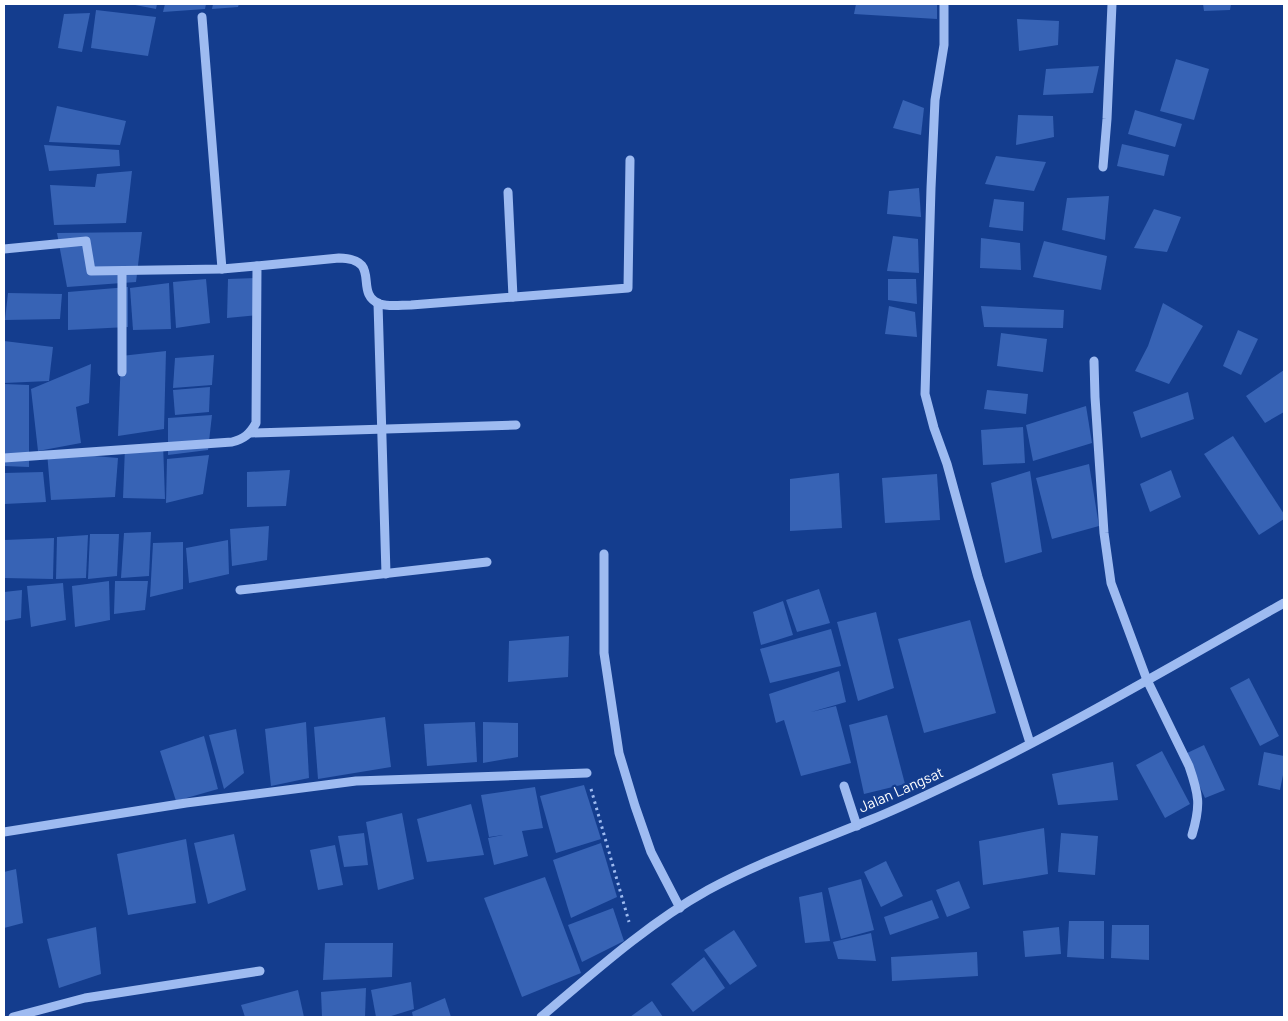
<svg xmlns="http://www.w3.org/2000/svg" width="1288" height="1021" font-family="Barlow,sans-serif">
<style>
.building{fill:#3763b5}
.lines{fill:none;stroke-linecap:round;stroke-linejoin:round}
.path{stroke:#9ebbf1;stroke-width:3;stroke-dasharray:2.5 4;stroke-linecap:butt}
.minor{stroke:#9ebbf1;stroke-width:9}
.labels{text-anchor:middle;stroke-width:4.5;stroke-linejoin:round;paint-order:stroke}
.street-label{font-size:15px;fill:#fff;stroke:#143d8e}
</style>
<rect width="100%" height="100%" fill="#143d8e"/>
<g class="building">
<polygon points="130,4 157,4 156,9"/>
<polygon points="165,4 206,4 205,9 163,12"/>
<polygon points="213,4 239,4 238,7 212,9"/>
<polygon points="856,4 937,4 937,19 854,14"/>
<polygon points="1203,4 1231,4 1230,10 1204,11"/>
<polygon points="96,10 156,17 148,56 91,48"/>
<polygon points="90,13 82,52 58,48 64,14"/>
<polygon points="1017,19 1059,21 1058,45 1019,51"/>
<polygon points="1176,59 1209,69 1194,120 1160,111"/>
<polygon points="1099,66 1093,93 1043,95 1046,69"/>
<polygon points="903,100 924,108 921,135 893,128"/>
<polygon points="57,106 126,121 120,145 49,142"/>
<polygon points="1135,110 1182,124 1175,147 1128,134"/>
<polygon points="1018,115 1053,116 1054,137 1016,145"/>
<polygon points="1122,144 1169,155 1164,176 1117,166"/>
<polygon points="44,145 119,150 120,166 49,171"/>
<polygon points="996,156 1046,162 1034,191 985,184"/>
<polygon points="132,171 126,223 54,225 50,185 95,187 97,174"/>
<polygon points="919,188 921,217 887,214 889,191"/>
<polygon points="1109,196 1105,240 1062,230 1067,198"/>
<polygon points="994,199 1024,202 1023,231 989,227"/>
<polygon points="1154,209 1181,217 1167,252 1134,248"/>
<polygon points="142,232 136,282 67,287 57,233"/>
<polygon points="893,236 918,239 919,273 887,271"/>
<polygon points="981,238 1020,243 1021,270 980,268"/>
<polygon points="1044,241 1107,256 1101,290 1033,277"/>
<polygon points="259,278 260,315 227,318 228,279"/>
<polygon points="206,279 210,323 176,328 173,282"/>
<polygon points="888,279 916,279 917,304 888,300"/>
<polygon points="169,283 171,329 133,330 130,288"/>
<polygon points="128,287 128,327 68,330 68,292"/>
<polygon points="8,293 62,294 60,319 5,320"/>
<polygon points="1163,303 1203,326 1169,384 1135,371 1148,346"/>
<polygon points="889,306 915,312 917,337 885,334"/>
<polygon points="981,306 1064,310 1063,328 984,327"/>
<polygon points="1238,330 1258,339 1241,375 1223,366"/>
<polygon points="1001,333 1047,339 1043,372 997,366"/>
<polygon points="4,341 53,347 49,381 4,383"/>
<polygon points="166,351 164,429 118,436 121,356"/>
<polygon points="214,355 212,385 173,388 175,358"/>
<polygon points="91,364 89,403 76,407 81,443 38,451 31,389"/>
<polygon points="1284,370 1284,412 1265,423 1246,396"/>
<polygon points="4,384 29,385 29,467 4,466"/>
<polygon points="210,387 209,412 175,415 173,390"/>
<polygon points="987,390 1028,394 1026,414 984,409"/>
<polygon points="1188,392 1194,419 1141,438 1133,412"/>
<polygon points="1086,406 1092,443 1033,461 1026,425"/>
<polygon points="212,415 208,450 168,455 168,418"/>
<polygon points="1023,427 1025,463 983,465 981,430"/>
<polygon points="1233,436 1284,514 1284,519 1259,535 1204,454"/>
<polygon points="163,443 165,499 123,498 125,447"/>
<polygon points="47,452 118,458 115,497 51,500"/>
<polygon points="209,455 203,494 166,503 167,459"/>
<polygon points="1089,464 1099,526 1052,539 1036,478"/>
<polygon points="290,470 286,506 247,507 247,472"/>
<polygon points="1171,470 1181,497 1150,512 1140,484"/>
<polygon points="1030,471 1042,552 1005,563 991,483"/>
<polygon points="43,472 46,502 4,504 4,473"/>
<polygon points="839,473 842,528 790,531 790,479"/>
<polygon points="937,474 940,520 885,523 882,478"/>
<polygon points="269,526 267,560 232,566 230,529"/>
<polygon points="151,532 149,576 121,578 124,533"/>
<polygon points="90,534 119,534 117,576 88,579"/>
<polygon points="88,535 86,578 56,579 57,537"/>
<polygon points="54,538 53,579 4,578 4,540"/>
<polygon points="228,540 229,574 189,583 186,548"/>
<polygon points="183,542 183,589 150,597 153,543"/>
<polygon points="109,581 110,620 75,627 72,586"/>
<polygon points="115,581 148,581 145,610 114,614"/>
<polygon points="63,583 66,620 31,627 27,586"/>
<polygon points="819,589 830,623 797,632 786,600"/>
<polygon points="22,590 21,618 4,621 4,592"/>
<polygon points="783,601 793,635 761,645 753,612"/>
<polygon points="876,612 894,688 858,701 837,622"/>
<polygon points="970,620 996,713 924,733 898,639"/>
<polygon points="831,629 841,666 770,683 760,649"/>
<polygon points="569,636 568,677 508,682 509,641"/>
<polygon points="839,671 846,702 811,712 836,706 851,763 801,776 784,720 776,723 769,694"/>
<polygon points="1249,678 1279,736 1260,746 1230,688"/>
<polygon points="887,715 905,784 864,794 849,725"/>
<polygon points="385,717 391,767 318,779 314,727"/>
<polygon points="306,722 309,778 271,786 265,729"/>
<polygon points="475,722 477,762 427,766 424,724"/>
<polygon points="483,722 518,723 518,757 483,763"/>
<polygon points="236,729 244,773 224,789 209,735"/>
<polygon points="204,736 218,789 176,801 160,751"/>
<polygon points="1204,745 1225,790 1205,798 1185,754"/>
<polygon points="1162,751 1190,804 1165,818 1136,765"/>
<polygon points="1264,752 1284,756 1284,770 1280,790 1258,785"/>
<polygon points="1113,762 1118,800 1058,805 1052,774"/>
<polygon points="584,785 601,839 556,853 540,796"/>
<polygon points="535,787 543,828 522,831 528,856 494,865 488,838 503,835 489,837 481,795"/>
<polygon points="471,804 484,855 427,862 417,819"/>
<polygon points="402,813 414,879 378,890 366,822"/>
<polygon points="1044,828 1048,874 983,885 979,841"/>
<polygon points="364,833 368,865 344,867 338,836"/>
<polygon points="1061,833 1098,836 1095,875 1058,872"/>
<polygon points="234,834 246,890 208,904 194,843"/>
<polygon points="186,839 196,903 128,915 117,854"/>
<polygon points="601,843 617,897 571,918 553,860"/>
<polygon points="335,845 343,885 318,890 310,850"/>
<polygon points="886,861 903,896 881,907 864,872"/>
<polygon points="16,869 23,923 4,928 4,872"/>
<polygon points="545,877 581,973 522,997 484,898"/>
<polygon points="861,879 874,930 841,939 828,888"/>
<polygon points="959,881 970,908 947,917 936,890"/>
<polygon points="822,892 830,941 805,943 799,897"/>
<polygon points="932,900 939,918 890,935 884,917"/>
<polygon points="613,908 624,941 582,962 568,925"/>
<polygon points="1069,921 1104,921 1104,959 1067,957"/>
<polygon points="1112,925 1149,925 1149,960 1111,958"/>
<polygon points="96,927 101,974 59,988 47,939"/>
<polygon points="1059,927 1061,954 1025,957 1023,931"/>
<polygon points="734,930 757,966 730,985 704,950"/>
<polygon points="871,933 876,961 838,959 833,942"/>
<polygon points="325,943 393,943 392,977 323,980"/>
<polygon points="977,952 978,976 892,981 891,957"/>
<polygon points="704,957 725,988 693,1012 671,984"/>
<polygon points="411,982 414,1009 388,1017 376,1017 371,990"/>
<polygon points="366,988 365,1017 322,1017 321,992"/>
<polygon points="298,990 304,1017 245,1017 241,1005"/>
<polygon points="445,998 451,1017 413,1017 412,1012"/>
<polygon points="652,1001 663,1017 630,1017"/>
</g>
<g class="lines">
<polyline class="path" points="591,789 629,922"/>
<g class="minor">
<polyline points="944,4 944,45 935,100 931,188 925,394 934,428 947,464 978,577 1030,743"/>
<polyline points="202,17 222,269"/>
<polyline points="1103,167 1107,119 1112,4"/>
<polyline points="508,192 513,297"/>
<polyline points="4,249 86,241 91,271 222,269 257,266"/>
<polyline points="122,271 122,372"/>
<polyline points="378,303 386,574"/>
<path d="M1094,361L1095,397L1104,533L1111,583L1147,680L1189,766C1199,795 1201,805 1192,835"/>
<polyline points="250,433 516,425"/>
<path d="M4,458L232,442C244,439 250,434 256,423L257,266L339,258C384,259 352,293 380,304C389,307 401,305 411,305L628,288L630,160"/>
<polyline points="604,554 604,653 619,753 635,806 651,852 680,908"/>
<polyline points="240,590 487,562"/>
<polyline points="844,786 857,826"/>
<polyline points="4,832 186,803 356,781 587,773"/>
<polyline points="13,1017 85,998 260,971"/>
<path d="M541,1017C594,972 647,924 708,890C760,862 816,842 870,820C905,806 941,788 975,772C1081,720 1182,660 1284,603"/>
</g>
</g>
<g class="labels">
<g class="street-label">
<text transform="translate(901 790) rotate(-24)" y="5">Jalan Langsat</text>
</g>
</g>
<rect width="1288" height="1021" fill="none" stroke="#ffffff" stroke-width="10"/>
</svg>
